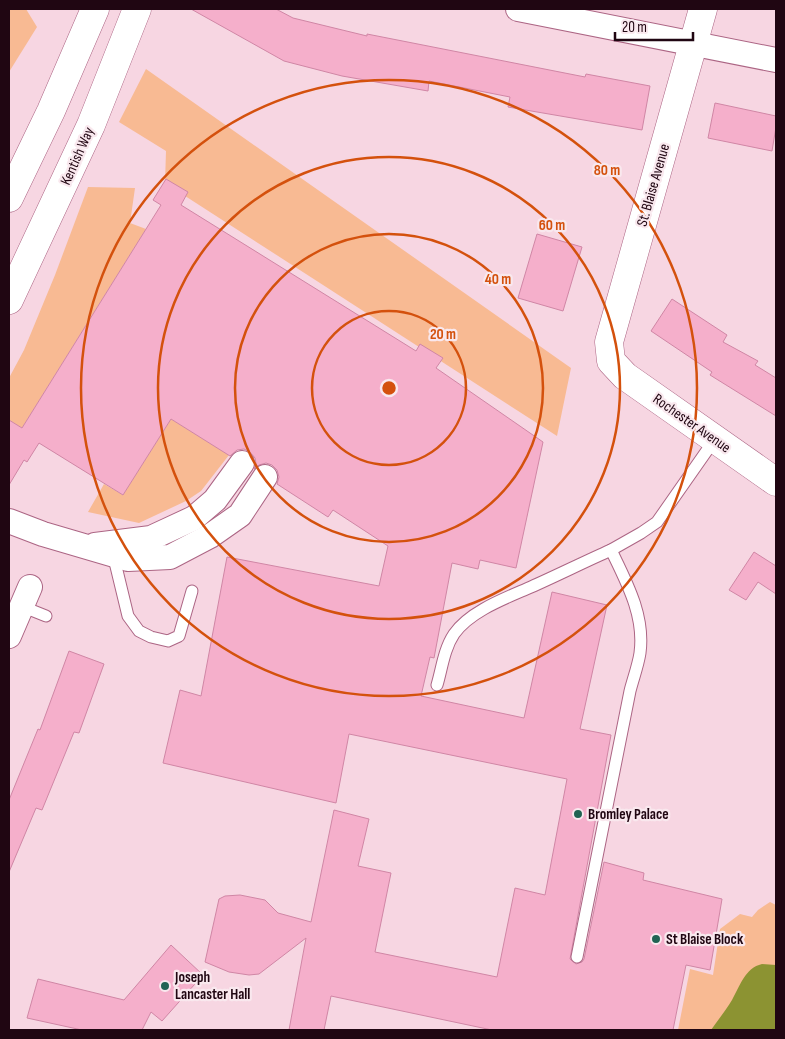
<svg xmlns="http://www.w3.org/2000/svg" width="785" height="1039" font-family="'Sofia Sans Condensed',sans-serif">
<style>
.green{fill:#f8ba93}
.water{fill:#8c9332}
.building{fill:#f5afcb;stroke:#d086a5}
.lines{fill:none;stroke-linecap:round;stroke-linejoin:round}
.service-casing{stroke:#ac6584;stroke-width:13}
.minor-casing{stroke:#ac6584;stroke-width:26}
.tertiary-casing{stroke:#ac6584;stroke-width:29}
.primary-casing{stroke:#ac6584;stroke-width:29}
.service{stroke:#fff;stroke-width:11}
.minor{stroke:#fff;stroke-width:24}
.tertiary{stroke:#fff;stroke-width:28}
.primary{stroke:#fff;stroke-width:28}
.ring{fill:none;stroke:#d4510d;stroke-width:2.5}
.poi-dot{fill:#216353;stroke:#f9e8ee;stroke-width:2}
.labels{text-anchor:middle;stroke-width:4.5;stroke-linejoin:round;paint-order:stroke}
.street-label{font-size:15px;fill:#200612;stroke:#f9e8ee}
.poi-label{font-size:15px;font-weight:bold;fill:#200612;stroke:#f9e8ee;text-anchor:start}
.centre{fill:#d4510d;stroke:#f9e8ee;stroke-width:2.5}
.ring-label{font-size:15px;text-anchor:middle;font-weight:bold;fill:#d4510d;stroke:#f9e8ee;stroke-width:4.5;stroke-linejoin:round;paint-order:stroke}
</style>
<rect width="100%" height="100%" fill="#f7d6e2"/>
<g class="green">
<polygon points="9,9 26,9 37,27 9,72"/>
<polygon points="146,69 571,368 557,436 165,183 166,151 119,122"/>
<polygon points="88,187 135,188 130,223 146,229 22,428 9,420 9,378 24,350 55,275"/>
<polygon points="171,419 229,455 201,491 186,501 139,523 88,512 104,484 123,495"/>
<polygon points="770,902 776,905 776,984 728,1030 678,1030 690,969 713,975 720,929 740,914 752,917 758,910"/>
</g>
<path class="water" d="M762,964L776,965V1030H711C718,1020 726,1010 732,1000C740,986 745,968 762,964Z"/>
<g class="building">
<polygon points="191,9 276,9 293,18 367,36 367,34 585,77 586,74 650,86 642,130 508,107 510,97 429,81 428,91 342,76 284,61"/>
<polygon points="715,103 776,116 776,127 772,151 708,138"/>
<polygon points="166,179 188,192 181,205 416,351 420,344 443,358 436,368 543,442 516,568 480,560 478,569 452,563 434,658 430,657 421,696 524,718 552,592 607,605 580,729 611,735 570,959 576,964 582,962 584,959 604,862 644,873 643,880 722,899 710,970 686,965 673,1030 492,1030 331,996 324,1030 289,1030 306,938 259,974 249,975 229,972 205,962 219,899 225,896 240,895 265,900 278,913 311,922 334,810 369,819 358,866 391,873 375,952 497,977 515,888 545,895 567,779 349,734 336,803 163,763 180,690 201,696 227,557 379,586 388,546 333,510 328,517 277,484 279,477 277,470 272,465 266,463 259,465 254,469 256,464 255,458 250,452 244,449 237,450 230,456 171,419 123,495 39,443 27,462 24,460 9,485 9,420 22,428 161,205 153,200"/>
<polygon points="537,234 582,247 563,311 518,298"/>
<polygon points="672,299 727,335 723,342 758,361 755,365 776,378 776,416 710,375 712,372 651,331"/>
<polygon points="754,552 776,566 776,594 758,582 746,600 729,590"/>
<polygon points="69,651 104,664 79,733 74,732 42,810 36,808 9,872 9,800 38,729 40,730"/>
<polygon points="171,945 203,975 162,1021 151,1012 142,1030 82,1030 27,1018 38,979 124,1000"/>
</g>
<g class="lines">
<g class="service-casing">
<g id="service">
<polyline points="611,550 641,533 657,522 715,439"/>
<polyline points="113,554 128,616 139,631 151,637 168,641 179,636 192,591"/>
<polyline points="21,606 46,616"/>
<path d="M437,685C442,668 444,649 454,634C470,611 506,598 531,587C558,575 584,562 611,550C627,583 645,616 640,653C638,666 633,679 630,691L577,957"/>
</g>
</g>
<g class="minor-casing">
<g id="minor">
<polyline points="518,9 776,60"/>
<polyline points="9,521 43,534 128,559 170,557 210,536 240,515 265,477"/>
<polyline points="95,545 151,538 194,518 215,500 242,463"/>
<polyline points="9,636 30,587"/>
</g>
</g>
<g class="tertiary-casing">
<polyline id="tertiary" points="703,9 609,342 611,361 625,376 776,482"/>
</g>
<g class="primary-casing">
<g id="primary">
<polyline points="9,198 51,111 95,9"/>
<polyline points="9,300 91,125 137,9"/>
</g>
</g>
<use href="#service" class="service"/>
<use href="#minor" class="minor"/>
<use href="#tertiary" class="tertiary"/>
<use href="#primary" class="primary"/>
</g>
<g class="ring">
<circle cx="389" cy="388" r="77"/>
<circle cx="389" cy="388" r="154"/>
<circle cx="389" cy="388" r="231"/>
<circle cx="389" cy="388" r="308"/>
</g>
<g class="poi-dot">
<circle cx="578" cy="814" r="5"/>
<circle cx="656" cy="939" r="5"/>
<circle cx="165" cy="986" r="5"/>
</g>
<g class="labels">
<g class="street-label">
<text transform="translate(77 156) rotate(-66)" y="5">Kentish Way</text>
<text transform="translate(653 185) rotate(-74)" y="5">St. Blaise Avenue</text>
<text transform="translate(692 423) rotate(35)" y="5">Rochester Avenue</text>
</g>
<g class="poi-label">
<text x="588" y="819">Bromley Palace</text>
<text x="666" y="944">St Blaise Block</text>
<text x="175" y="982">Joseph<tspan x="175" dy="17">Lancaster Hall</tspan></text>
</g>
</g>
<circle cx="389" cy="388" r="8" class="centre"/>
<g class="ring-label">
<text x="607" y="175">80 m</text>
<text x="552" y="230">60 m</text>
<text x="498" y="284">40 m</text>
<text x="443" y="339">20 m</text>
</g>
<rect width="785" height="1039" fill="none" stroke="#200612" stroke-width="20"/>
<path d="M615 32v8h78v-8" fill="none" stroke="#200612" stroke-width="2.5"/>
<text x="622" y="32" font-size="15" fill="#200612" stroke="#f9e8ee" stroke-width="4" paint-order="stroke">20 m</text>
</svg>
